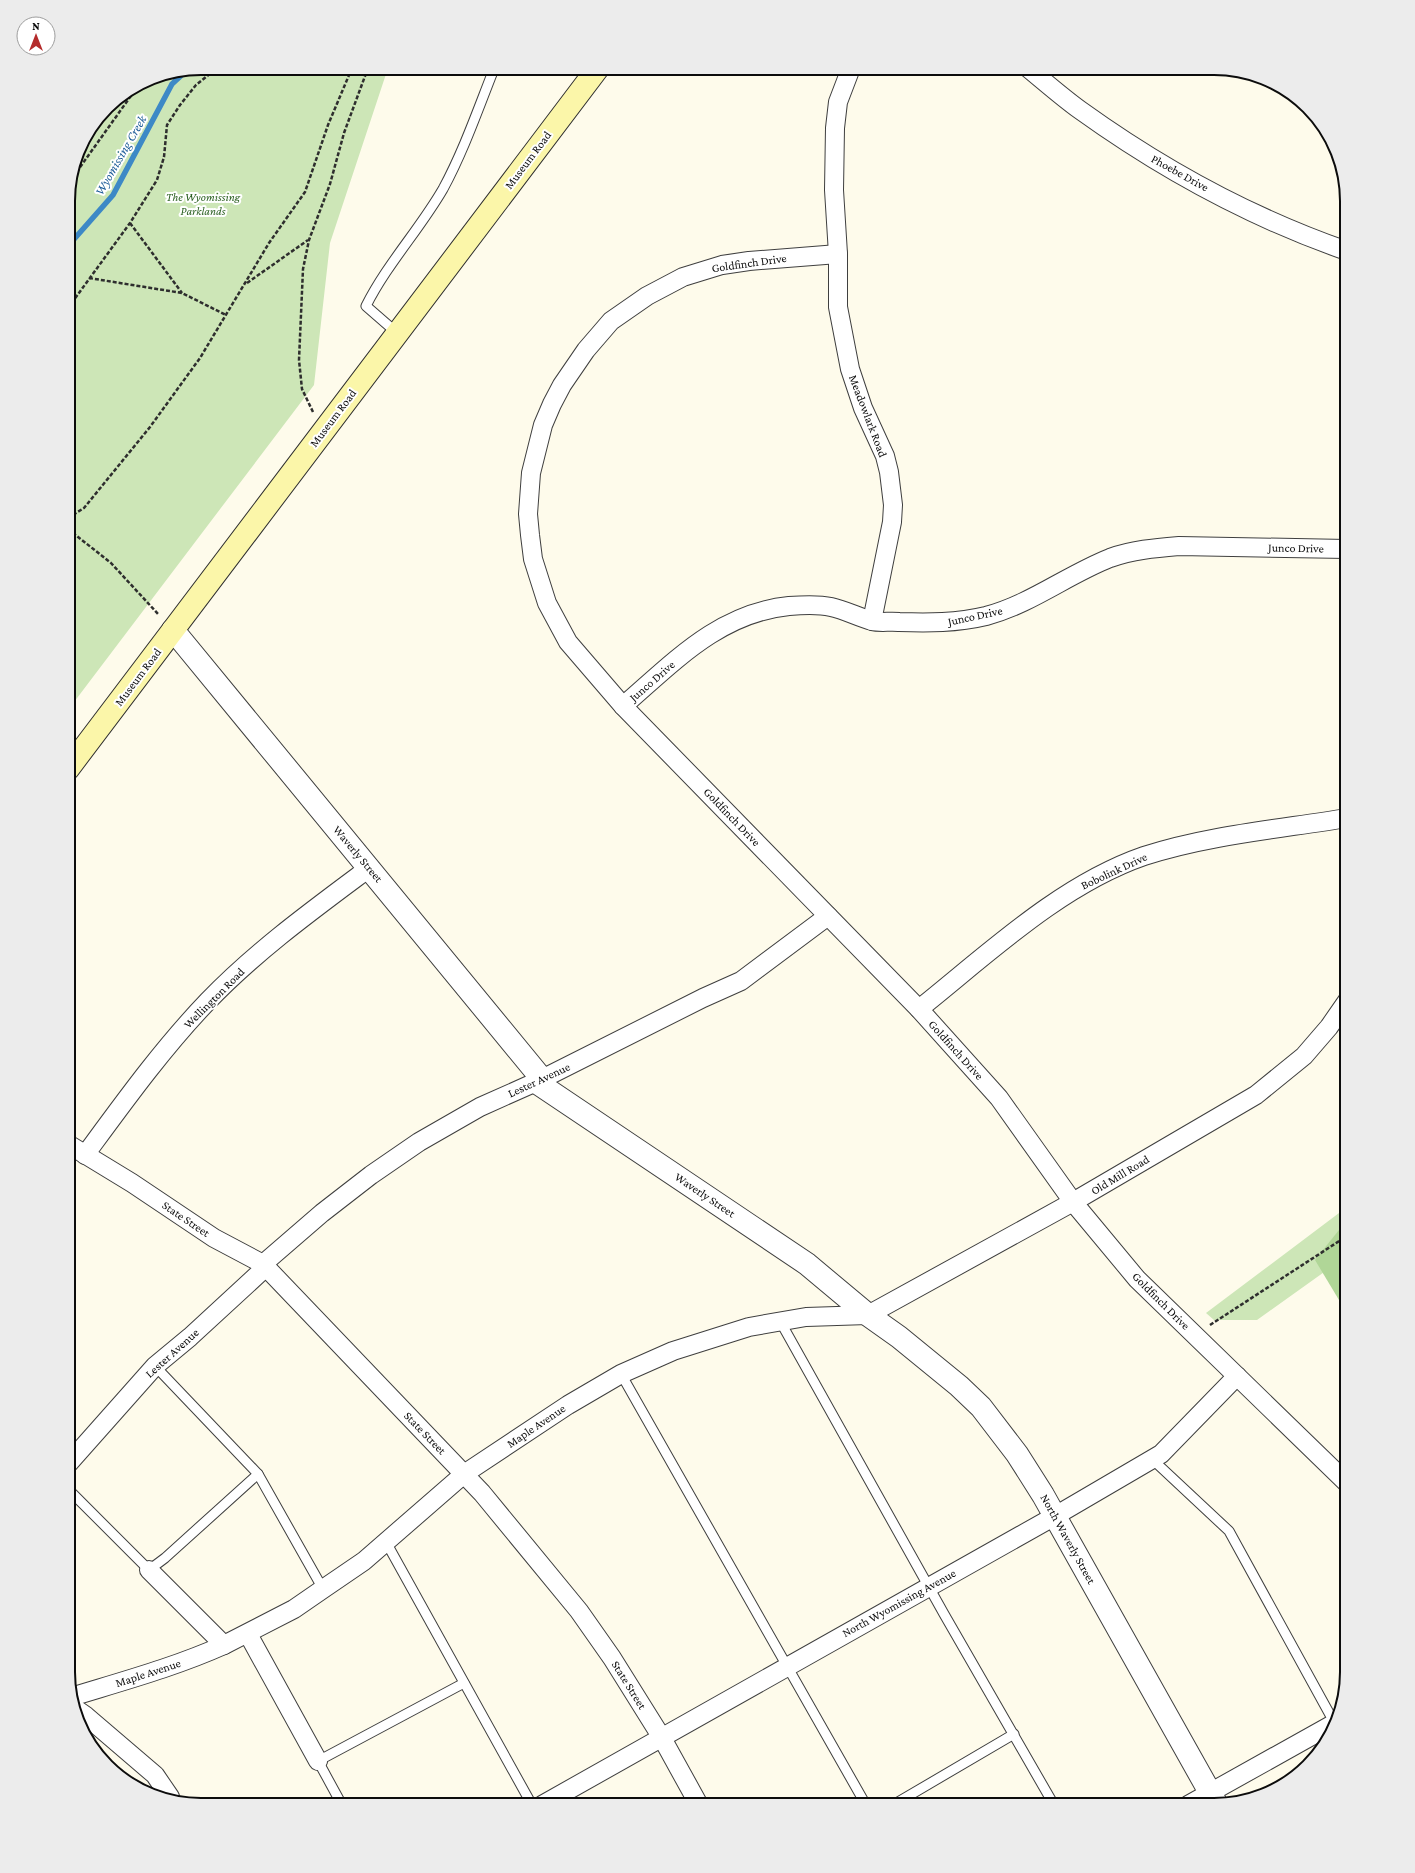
<svg xmlns="http://www.w3.org/2000/svg" width="1415" height="1873" font-family="'Crimson Pro',serif">
<style>
.green{fill:#cde6b7}
.forest{fill:#b0d697}
.lines{fill:none;stroke-linecap:round;stroke-linejoin:round}
.stream{stroke:#3d89c6;stroke-width:5.5}
.service-casing{stroke:#3f3f3f;stroke-width:11}
.minor-casing{stroke:#3f3f3f;stroke-width:20}
.tertiary-casing{stroke:#3f3f3f;stroke-width:24}
.secondary-casing{stroke:#2e2e2e;stroke-width:24}
.path{stroke:#2e2e2e;stroke-width:2.5;stroke-dasharray:4 2;stroke-linecap:butt}
.service{stroke:#fff;stroke-width:9}
.minor{stroke:#fff;stroke-width:18}
.tertiary{stroke:#fff;stroke-width:22}
.secondary{stroke:#fbf6a9;stroke-width:22}
.labels{text-anchor:middle;stroke-width:4;stroke-linejoin:round;paint-order:stroke}
.street-label{font-size:12px;fill:#0c0c0c;stroke:#fff}
.park-label{font-size:12px;font-style:italic;fill:#2a5f20;stroke:#fff}
.water-label{font-size:13px;font-style:italic;fill:#1b5b97;stroke:#fff}
.rim{fill:none;stroke:#0c0c0c;stroke-width:2}
</style>
<rect width="100%" height="100%" fill="#fefbeb"/>
<g class="green">
<polygon points="202,68 388,68 330,243 314,385 68,710 68,193 82,142 113,101 151,78"/>
<polygon points="1347,1207 1347,1289 1327,1270 1257,1320 1214,1320 1206,1313"/>
</g>
<polygon class="forest" points="1347,1220 1347,1305 1342,1305 1315,1260"/>
<g class="lines">
<polyline class="stream" points="68,246 113,195 172,84 186,71"/>
<g class="service-casing">
<g id="service">
<path d="M397,333L366,306C387,264 420,229 443,189C463,152 477,112 492,74"/>
<polyline points="780,1321 944,1614 1054,1805"/>
<polyline points="155,1366 258,1474 323,1589"/>
<polyline points="621,1374 866,1805"/>
<polyline points="1152,1459 1229,1531 1334,1722"/>
<polyline points="68,1489 149,1570 165,1558 258,1474"/>
<polyline points="386,1542 532,1805"/>
<polyline points="342,1805 318,1761 464,1683"/>
<polyline points="893,1805 1014,1734"/>
</g>
</g>
<g class="minor-casing">
<g id="minor">
<polyline points="851,68 838,102 835,128 834,190 838,254 838,307 850,369 863,408 885,456 889,472 893,505 892,522 872,621"/>
<path d="M1028,68C1045,82 1062,97 1080,110C1162,169 1252,218 1347,251"/>
<polyline points="838,254 749,261 722,265 683,277 647,296 611,321 586,350 562,385 552,404 543,425 531,473 528,514 530,535 533,559 547,603 568,642 623,706 919,1009 999,1098 1073,1202 1137,1279 1347,1483"/>
<path d="M623,706C674,662 719,613 789,606C802,605 818,604 831,607C845,610 858,617 872,621C880,623 890,621 899,622C928,623 957,623 986,616C1031,604 1067,575 1110,558C1132,550 1155,548 1179,546L1347,549"/>
<path d="M919,1009C988,954 1060,885 1144,856C1209,835 1280,829 1347,818"/>
<polyline points="68,1144 132,1183 214,1238 263,1264 482,1493 579,1611 612,1658 662,1738 699,1805"/>
<path d="M85,1155C124,1102 162,1049 208,1001C256,951 314,909 369,868"/>
<polyline points="263,1264 322,1213 371,1175 419,1142 480,1107 536,1082 703,998 741,981 828,916"/>
<polyline points="68,1464 155,1366 190,1337 266,1267"/>
<polyline points="149,1570 224,1645 294,1609 323,1589 364,1561 464,1474 568,1405 621,1374 673,1351 749,1327 806,1317 868,1315 1073,1202 1256,1095 1304,1056 1329,1027 1347,1001"/>
<polyline points="248,1634 318,1761"/>
<path d="M71,1697C123,1681 175,1667 224,1645"/>
<polyline points="73,1707 86,1716 155,1775 170,1797"/>
<polyline points="542,1805 1055,1516 1161,1454 1237,1376"/>
<polyline points="1188,1805 1333,1724"/>
</g>
</g>
<g class="tertiary-casing">
<g id="tertiary">
<polyline points="173,630 542,1079"/>
<polyline points="536,1082 807,1264 868,1315 899,1337 959,1386 981,1407 1017,1454 1043,1495 1217,1805"/>
</g>
</g>
<g class="secondary-casing">
<polyline id="secondary" points="68,769 598,68"/>
</g>
<g class="path">
<polyline points="73,177 138,86"/>
<polyline points="130,223 182,293"/>
<polyline points="89,278 182,293 226,315"/>
<polyline points="247,283 308,240"/>
<polyline points="68,308 130,223 157,180 164,157 167,125 180,105 196,85 217,68"/>
<polyline points="313,412 302,389 299,360 303,269 309,240 330,184 344,133 368,68"/>
<polyline points="68,518 84,508 150,427 200,358 269,243 305,192 328,125 352,68"/>
<polyline points="68,529 111,563 159,615"/>
<polyline points="1210,1325 1347,1236"/>
</g>
<use href="#service" class="service"/>
<use href="#minor" class="minor"/>
<use href="#tertiary" class="tertiary"/>
<use href="#secondary" class="secondary"/>
</g>
<g class="labels">
<g class="street-label">
<text transform="translate(528 160) rotate(-53)" y="4">Museum Road</text>
<text transform="translate(1180 173) rotate(29)" y="4">Phoebe Drive</text>
<text transform="translate(749 263) rotate(-8)" y="4">Goldfinch Drive</text>
<text transform="translate(868 416) rotate(69)" y="4">Meadowlark Road</text>
<text transform="translate(333 418) rotate(-53)" y="4">Museum Road</text>
<text transform="translate(1296 548) rotate(1)" y="4">Junco Drive</text>
<text transform="translate(975 616) rotate(-12)" y="4">Junco Drive</text>
<text transform="translate(138 677) rotate(-53)" y="4">Museum Road</text>
<text transform="translate(652 681) rotate(-41)" y="4">Junco Drive</text>
<text transform="translate(732 817) rotate(46)" y="4">Goldfinch Drive</text>
<text transform="translate(358 854) rotate(50)" y="4">Waverly Street</text>
<text transform="translate(1114 871) rotate(-25)" y="4">Bobolink Drive</text>
<text transform="translate(214 998) rotate(-45)" y="4">Wellington Road</text>
<text transform="translate(956 1050) rotate(48)" y="4">Goldfinch Drive</text>
<text transform="translate(539 1080) rotate(-25)" y="4">Lester Avenue</text>
<text transform="translate(1120 1175) rotate(-31)" y="4">Old Mill Road</text>
<text transform="translate(705 1195) rotate(34)" y="4">Waverly Street</text>
<text transform="translate(186 1219) rotate(34)" y="4">State Street</text>
<text transform="translate(1161 1301) rotate(45)" y="4">Goldfinch Drive</text>
<text transform="translate(172 1353) rotate(-42)" y="4">Lester Avenue</text>
<text transform="translate(536 1426) rotate(-34)" y="4">Maple Avenue</text>
<text transform="translate(425 1433) rotate(46)" y="4">State Street</text>
<text transform="translate(1068 1539) rotate(61)" y="4">North Waverly Street</text>
<text transform="translate(899 1603) rotate(-29)" y="4">North Wyomissing Avenue</text>
<text transform="translate(148 1673) rotate(-18)" y="4">Maple Avenue</text>
<text transform="translate(629 1685) rotate(58)" y="4">State Street</text>
</g>
<g class="park-label">
<text x="203" y="201">The Wyomissing<tspan x="203" dy="14">Parklands</tspan></text>
</g>
<g class="water-label">
<text transform="translate(120 155) rotate(-60)" y="5">Wyomissing Creek</text>
</g>
</g>
<path d="M0 0H1415V1873H0ZM201 75H1214A126 126 0 0 1 1340 201V1672A126 126 0 0 1 1214 1798H201A126 126 0 0 1 75 1672V201A126 126 0 0 1 201 75Z" fill="#ececec" fill-rule="evenodd"/>
<path class="rim" d="M201 75H1214A126 126 0 0 1 1340 201V1672A126 126 0 0 1 1214 1798H201A126 126 0 0 1 75 1672V201A126 126 0 0 1 201 75Z"/>
<g transform="translate(36 36)"><circle r="19" fill="#ffffff" stroke="#9e9e9e"/>
<path d="M0-3L7 15L0 10L-7 15Z" fill="#b42b2b"/>
<text y="-6" font-size="11" font-weight="bold" text-anchor="middle" fill="#0c0c0c">N</text>
</g>
</svg>
